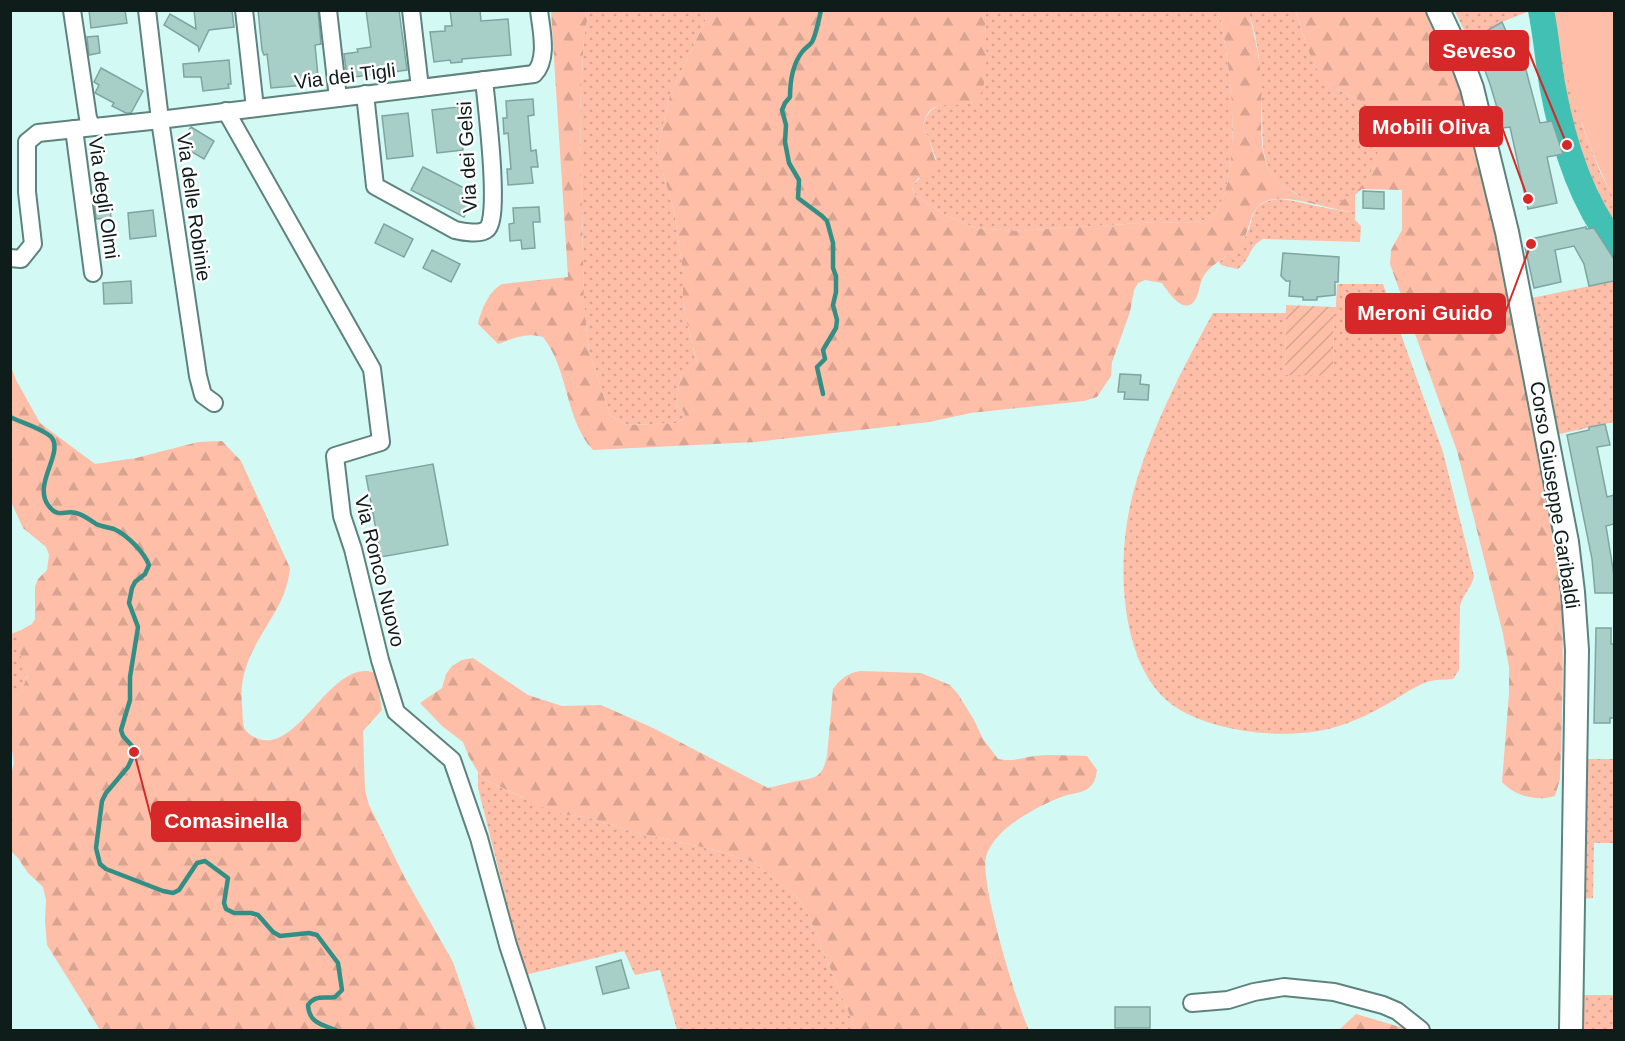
<svg xmlns="http://www.w3.org/2000/svg" width="1625" height="1041" font-family="Helvetica,sans-serif">
<style>
.grass{fill:url(#grass-dots)}
.forest{fill:url(#forest-firs)}
.park{fill:#febea8}
.garden{fill:url(#garden-furrows)}
.lines{fill:none;stroke-linecap:round;stroke-linejoin:round}
.stream{stroke:#328f86;stroke-width:4.5}
.river{stroke:#42c0b4;stroke-width:26}
.building{fill:#a8cec8;stroke:#80a49f;stroke-width:1.5}
.street-casing{stroke:#5e827d;stroke-width:20}
.secondary-casing{stroke:#5e827d;stroke-width:26}
.street{stroke:#fff;stroke-width:16}
.secondary{stroke:#fff;stroke-width:22}
.labels{text-anchor:middle;stroke-width:5;stroke-linejoin:round;paint-order:stroke}
.street-label{font-size:20px;fill:#0e1c1a;stroke:#fff}
.leader{fill:none;stroke:#d62828;stroke-width:2}
.callout-dot{fill:#d62828;stroke:#fff;stroke-width:2}
.callout{fill:#d62828;stroke:#d62828;stroke-width:2}
.callout-label{font-size:21px;text-anchor:middle;font-weight:bold;fill:#fff}
</style>
<defs>
<pattern id="grass-dots" width="8" height="8" patternUnits="userSpaceOnUse" patternTransform="scale(1.5)"><rect width="8" height="8" fill="#febea8"/><path d="M2 2h.1M6 6h.1" fill="none" stroke="#d8a390" stroke-width="1.8" stroke-linecap="round"/></pattern>
<pattern id="forest-firs" width="22" height="20" patternUnits="userSpaceOnUse" patternTransform="scale(1.5)"><rect width="22" height="20" fill="#febea8"/><path d="M5 1l3.5 6h-7zM16 11l3.5 6h-7z" fill="#d8a390"/></pattern>
<pattern id="garden-furrows" width="10" height="10" patternUnits="userSpaceOnUse" patternTransform="scale(1.5)"><rect width="10" height="10" fill="#febea8"/><path d="M-1 1l2-2M0 10L10 0M9 11l2-2" fill="none" stroke="#d8a390"/></pattern>
</defs>
<rect width="100%" height="100%" fill="#d3f9f4"/>
<g class="grass">
<polygon points="589,11 707,11 705,21 670,95 657,152 674,211 683,273 683,297 687,323 697,363 681,374 676,405 684,412 685,418 677,423 627,425 610,415 589,352 584,305 580,111 584,36"/>
<path d="M985,11H1219C1230,63 1245,169 1214,216L1202,221L1184,223L1157,222L1015,231L975,228L942,213L915,195L912,187L936,159L928,136L923,129C926,101 949,103 972,103L986,56Z"/>
<path d="M1248,11H1295C1305,35 1309,66 1330,84C1345,97 1377,101 1380,125C1385,161 1357,214 1314,203C1307,201 1300,196 1294,192C1284,187 1275,182 1270,172C1260,151 1263,127 1262,105C1261,74 1259,40 1248,11Z"/>
<polygon points="1455,11 1530,11 1502,22 1469,41"/>
<path d="M1553,22L1583,128L1600,172L1614,198V227C1571,163 1564,96 1553,22Z"/>
<path d="M1278,199C1304,201 1329,211 1355,212V220L1361,226L1360,242L1263,239C1249,246 1250,260 1238,269L1221,265L1219,262C1226,256 1236,250 1241,243C1258,223 1244,203 1278,199Z"/>
<polygon points="1614,281 1614,422 1555,435 1527,299"/>
<path d="M1337,284H1383L1443,452L1474,576C1472,587 1463,594 1460,606L1459,670L1453,679C1444,680 1436,679 1427,682C1414,687 1402,695 1391,702C1363,718 1335,731 1302,733C1260,737 1191,727 1161,695C1117,648 1117,549 1134,490C1151,429 1182,369 1213,313H1286L1285,374L1333,376L1334,307H1336Z"/>
<path d="M21,630C14,650 27,663 27,682L22,691L11,701V634Z"/>
<polygon points="1584,759 1614,759 1614,843 1594,843 1593,898 1581,899"/>
<polygon points="478,772 486,780 521,797 566,815 587,817 633,832 715,850 753,862 797,897 806,910 856,1030 677,1030 660,970 635,975 624,951 525,975 478,788"/>
<rect x="1580" y="995" width="34" height="35"/>
</g>
<g class="forest">
<path d="M551,11H589L584,36L580,111L584,305L589,352L610,415L620,421L627,425L677,423L685,418L684,412L676,405L681,374L697,362L687,323L683,297V273L674,211L657,152L670,95L705,21L707,11H985C985,31 990,78 980,95C967,118 927,87 923,129L928,136L937,166L931,177L918,178L912,188L915,195L942,213L975,228L1015,231L1157,222L1184,223L1202,221L1214,216C1245,169 1230,63 1219,11H1248L1249,13C1254,34 1259,55 1261,76C1264,105 1255,151 1272,175C1277,183 1285,187 1293,192C1299,196 1306,200 1313,202C1342,211 1367,187 1375,162C1379,148 1382,135 1379,121C1374,101 1341,95 1326,81C1308,62 1305,34 1295,11H1428L1464,90L1487,193L1552,506C1567,597 1563,688 1560,779L1555,796C1536,802 1515,796 1502,782L1509,694V667L1503,634L1457,451L1390,264L1391,250L1402,230V190L1362,189L1355,195V212C1330,211 1286,191 1264,202C1249,210 1251,227 1243,241C1234,255 1214,261 1205,274C1200,280 1200,289 1197,296C1187,319 1170,295 1162,283L1145,280L1138,283L1134,290L1130,312L1112,362L1111,376L1097,397L1084,401L971,413L929,422L756,442L593,450C565,420 569,370 543,337C525,332 515,338 498,344L478,324C481,310 489,291 502,284L568,277Z"/>
<path d="M10,364L16,380L40,423L95,464L136,458L198,442L222,441L241,461L290,568C286,619 236,646 242,705C243,711 242,721 244,727C246,732 250,735 254,737C298,760 330,655 376,673L382,710L363,731L365,790L369,805L405,878L453,962L476,1030H100L47,945L45,921L46,900L43,887L28,873L18,858L11,851L10,779L14,763L11,745V701L22,691L27,677C23,661 15,646 21,630L32,624L35,619V587L38,579L47,570L49,555L46,547L23,528L11,502Z"/>
<path d="M473,658L528,695L562,706L601,705L653,728L768,788C778,786 787,783 797,781C816,778 822,778 827,756L833,689C840,679 848,673 860,671L921,673L950,685L958,694L974,720L983,739L998,759C1013,762 1021,758 1035,756C1052,754 1070,756 1087,756L1097,770C1096,776 1095,783 1090,787C1084,793 1072,793 1064,796C1039,805 993,829 986,857C980,884 1016,1002 1029,1030H856L806,910L797,897L753,862L715,850L633,832L587,817L566,815L544,808L486,780L478,772L469,757L463,742L442,726L420,703L442,688L446,674L452,666L462,660Z"/>
<polygon points="1356,1014 1410,1030 1339,1030"/>
</g>
<path class="park" d="M1549,11H1614V198C1582,139 1567,74 1549,11Z"/>
<polygon class="garden" points="1286,305 1334,307 1333,376 1285,375"/>
<g class="lines">
<g class="stream">
<path d="M821,10C819,19 816,35 812,42C809,46 805,48 802,52C793,64 790,82 790,97L785,103L782,110L786,125L785,142L789,163L799,180L798,198L822,216L827,221L833,243V268L836,276V292L833,305L837,320L836,328L823,350L825,359L817,367L823,394"/>
<path d="M10,417C20,422 46,430 52,438C63,454 33,484 48,505C59,520 64,509 76,513C84,515 90,520 96,524C102,527 108,527 114,529C127,535 144,552 149,565L145,574L135,582L132,588L129,603L138,627L130,677V700L121,730L123,736L132,746L133,756L128,767L106,793L102,801L96,848L100,864L106,869L163,891L173,893L179,890L197,863L205,861L228,878L224,903L226,909L234,913H251L258,915L273,932L280,936L309,933L317,935L338,963L342,990L335,997C324,999 316,994 308,1005C309,1023 322,1025 336,1030"/>
</g>
<path class="river" d="M1541,10C1546,35 1548,60 1552,84C1562,139 1580,199 1614,243"/>
</g>
<g class="building">
<polygon points="89,10 125,10 127,23 91,28"/>
<polygon points="194,10 232,10 234,27 209,30 199,51 198,46 164,25 170,14 196,29"/>
<polygon points="258,10 318,10 321,44 315,45 318,76 304,78 305,85 271,88 267,54 264,55 262,50"/>
<polygon points="366,10 399,10 407,70 347,78 344,54 358,52 357,49 371,47"/>
<polygon points="450,10 480,10 481,21 508,19 511,55 462,59 462,62 451,63 450,60 434,62 430,32 445,31 445,26 452,26"/>
<polygon points="1502,22 1514,49 1518,48 1526,70 1540,123 1552,121 1563,154 1547,157 1557,203 1528,209 1510,127 1503,128 1490,84 1482,63 1479,64 1469,41"/>
<polygon points="98,36 100,53 89,55 87,37"/>
<polygon points="229,60 231,84 228,84 229,88 203,91 201,77 184,77 183,64"/>
<polygon points="101,68 143,91 131,113 126,113 112,106 114,103 95,93 99,85 94,82"/>
<polygon points="533,99 534,115 528,116 531,151 536,150 538,167 531,167 533,183 508,185 507,169 511,169 508,133 504,134 503,118 507,118 506,101"/>
<polygon points="458,107 463,150 437,153 432,110"/>
<polygon points="408,113 413,156 387,159 382,116"/>
<polygon points="191,127 214,141 204,159 180,145"/>
<polygon points="423,167 476,194 464,217 411,190"/>
<polygon points="1363,191 1384,192 1384,209 1363,208"/>
<polygon points="109,197 111,218 96,219 94,199"/>
<polygon points="539,207 540,222 533,222 535,248 522,249 521,240 510,241 509,224 514,223 513,208"/>
<polygon points="153,210 156,236 130,239 128,213"/>
<polygon points="384,224 413,239 404,257 375,243"/>
<polygon points="1586,227 1586,229 1594,228 1614,259 1614,281 1589,286 1584,264 1574,246 1555,250 1561,282 1534,288 1525,247 1531,239"/>
<polygon points="432,250 460,264 451,282 423,268"/>
<polygon points="1283,253 1339,257 1338,282 1335,282 1335,295 1317,297 1317,300 1303,300 1303,297 1289,296 1290,281 1286,281 1281,276"/>
<polygon points="131,281 132,303 104,304 103,283"/>
<polygon points="1120,374 1141,375 1140,384 1149,385 1148,400 1124,399 1125,392 1118,392"/>
<polygon points="1605,424 1610,445 1597,447 1607,497 1614,495 1614,524 1606,526 1614,575 1614,593 1595,593 1592,559 1567,435 1589,430 1589,427"/>
<polygon points="433,464 448,545 381,557 366,476"/>
<polygon points="1596,628 1611,628 1611,644 1614,644 1614,718 1610,718 1610,723 1594,723"/>
<polygon points="621,960 629,988 603,994 596,967"/>
<rect x="1115" y="1007" width="35" height="21"/>
</g>
<g class="lines">
<g class="street-casing">
<g id="street">
<polyline points="72,10 88,118 92,127"/>
<polyline points="147,10 160,120 198,376 203,395 214,403"/>
<polyline points="244,10 255,108"/>
<polyline points="328,10 338,98"/>
<polyline points="411,10 420,88"/>
<path d="M365,94L375,186L455,230C463,232 481,235 487,229C501,219 486,101 484,80"/>
<polyline points="226,111 372,369 381,442 335,456 342,516 353,549 380,660 396,712 452,760 479,838 508,945 536,1030"/>
<polyline points="74,129 93,273"/>
<path d="M10,258L21,259L33,244L27,192V142L38,133L151,121L534,74C549,59 541,29 539,10"/>
<polyline points="1192,1003 1228,1000 1254,992 1284,987 1334,992 1383,1005 1397,1011 1421,1030"/>
</g>
</g>
<g class="secondary-casing">
<polyline id="secondary" points="1438,10 1462,61 1472,88 1507,232 1567,542 1573,592 1577,650 1571,1030"/>
</g>
<use href="#street" class="street"/>
<use href="#secondary" class="secondary"/>
</g>
<g class="labels">
<g class="street-label">
<text transform="translate(345 76) rotate(-7)" y="7">Via dei Tigli</text>
<text transform="translate(467 157) rotate(-93)" y="7">Via dei Gelsi</text>
<text transform="translate(104 198) rotate(82)" y="7">Via degli Olmi</text>
<text transform="translate(194 207) rotate(82)" y="7">Via delle Robinie</text>
<text transform="translate(1555 495) rotate(81)" y="7">Corso Giuseppe Garibaldi</text>
<text transform="translate(380 571) rotate(76)" y="7">Via Ronco Nuovo</text>
</g>
</g>
<path class="leader" d="M1567 145L1528 50M1528 199L1502 127M1531 244L1505 313M134 752L152 821"/>
<g class="callout-dot">
<circle cx="1567" cy="145" r="6"/>
<circle cx="1528" cy="199" r="6"/>
<circle cx="1531" cy="244" r="6"/>
<circle cx="134" cy="752" r="6"/>
</g>
<g class="callout">
<rect x="1430" y="31" width="98" height="39" rx="6"/>
<rect x="1360" y="107" width="142" height="39" rx="6"/>
<rect x="1346" y="294" width="159" height="39" rx="6"/>
<rect x="152" y="802" width="148" height="39" rx="6"/>
</g>
<g class="callout-label">
<text x="1479" y="58">Seveso</text>
<text x="1431" y="134">Mobili Oliva</text>
<text x="1425" y="320">Meroni Guido</text>
<text x="226" y="828">Comasinella</text>
</g>
<rect width="1625" height="1041" fill="none" stroke="#0e1c1a" stroke-width="24"/>
</svg>
